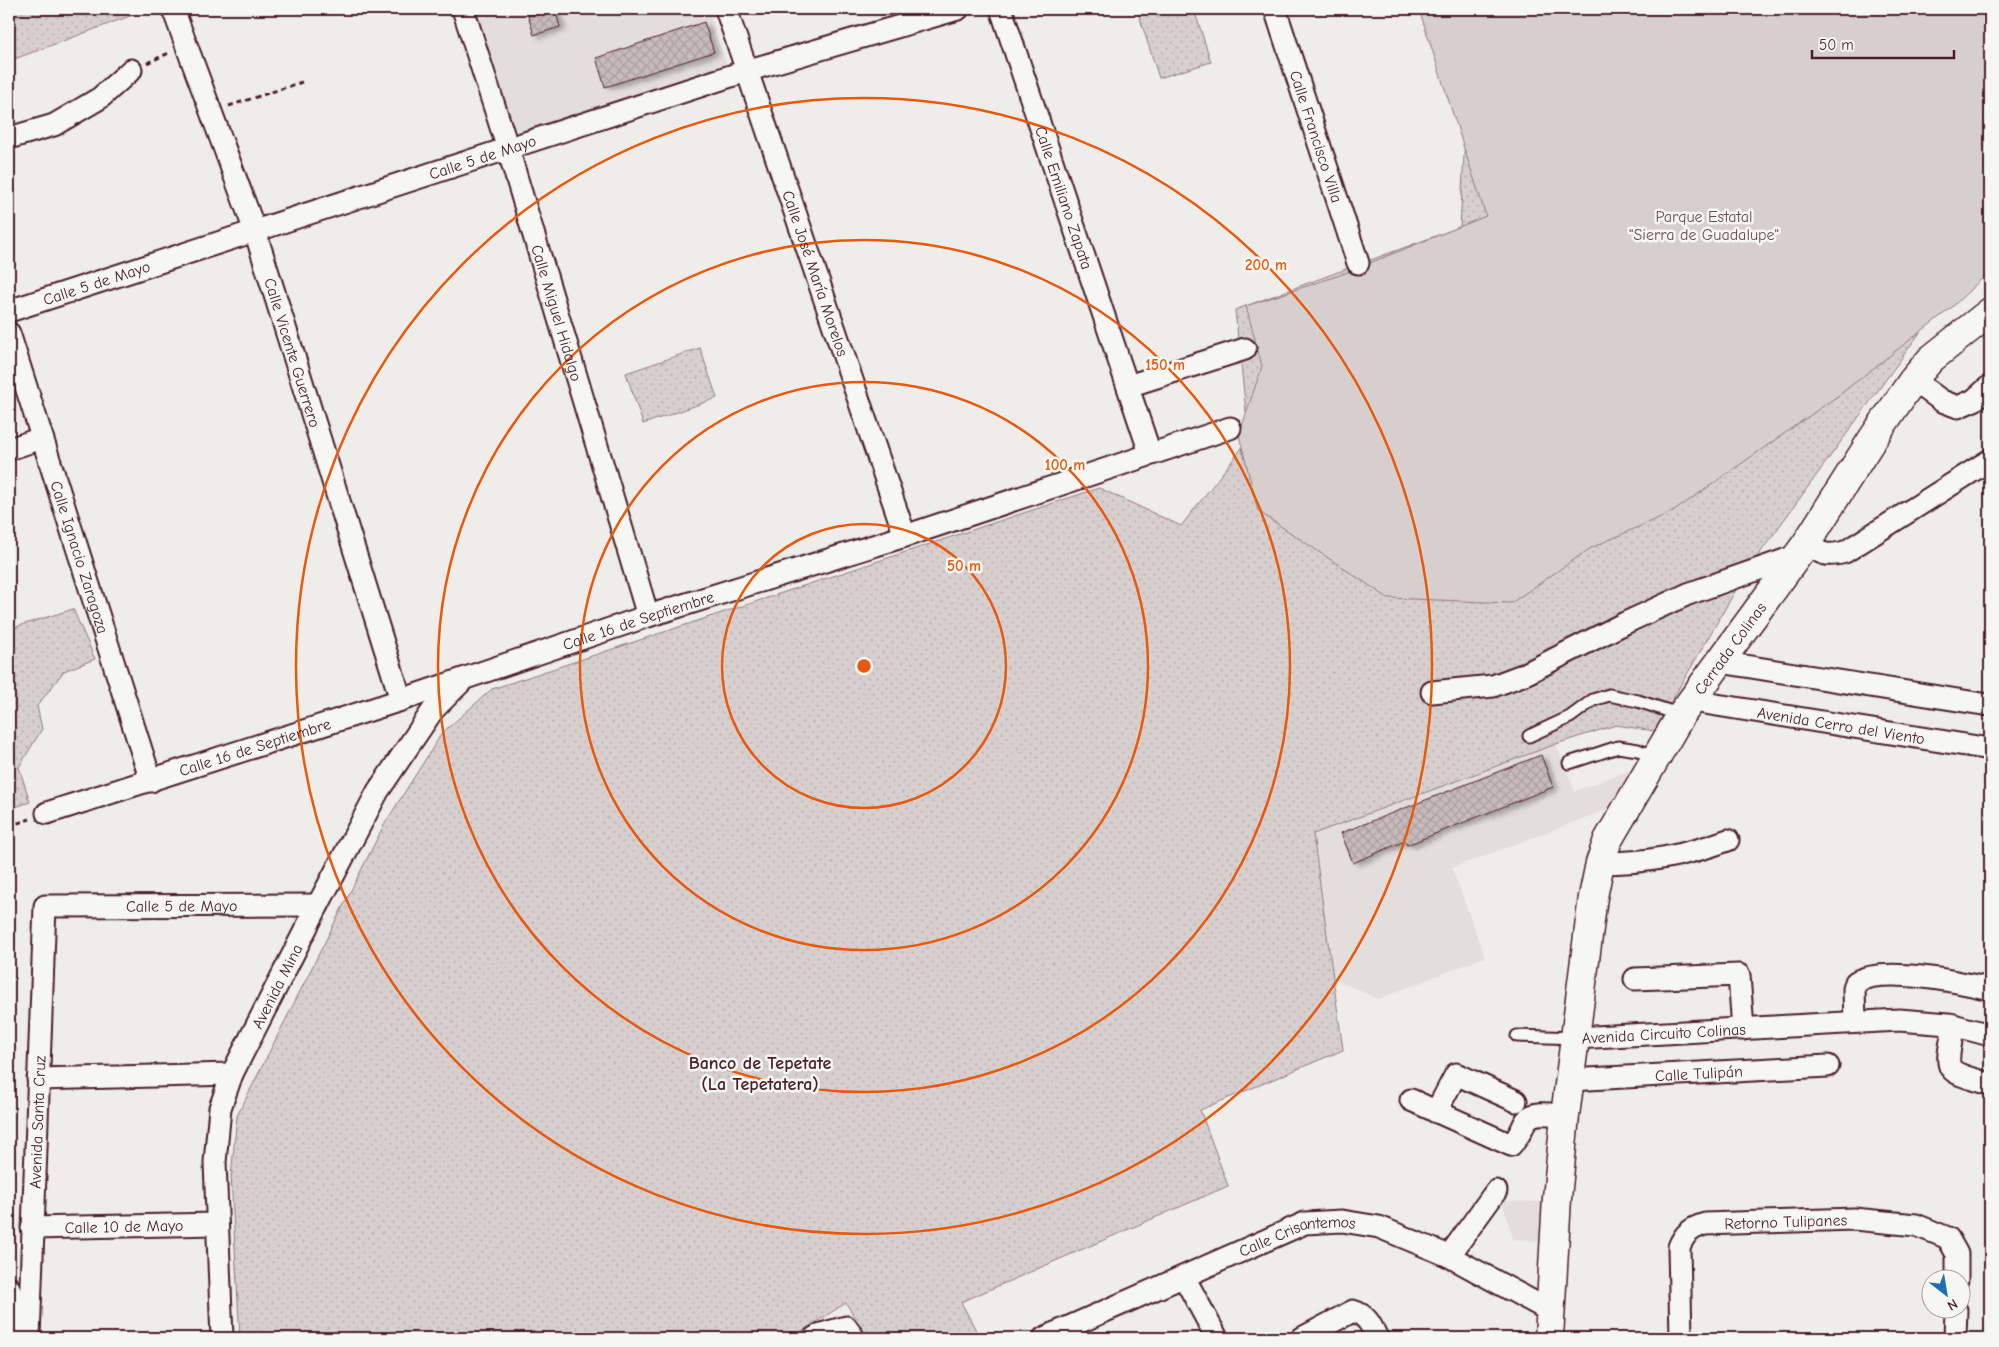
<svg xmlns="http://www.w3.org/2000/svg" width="1999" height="1347" font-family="'Comic Neue',sans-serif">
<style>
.built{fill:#e3dedc}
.grass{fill:url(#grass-dots);stroke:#90777c}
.green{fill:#d7cfce;stroke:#90777c}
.building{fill:url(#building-cross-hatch);stroke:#4a1f2b;filter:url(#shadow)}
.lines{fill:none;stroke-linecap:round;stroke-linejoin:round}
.lane-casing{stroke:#4a1f2b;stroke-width:15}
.street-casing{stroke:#4a1f2b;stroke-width:25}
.secondary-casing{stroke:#4a1f2b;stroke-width:31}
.path{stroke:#4a1f2b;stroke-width:3;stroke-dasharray:5 4;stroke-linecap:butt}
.lane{stroke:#f6f6f2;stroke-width:11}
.street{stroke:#f6f6f2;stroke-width:21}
.secondary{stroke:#f6f6f2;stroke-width:28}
.ring{fill:none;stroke:#e8590c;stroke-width:2.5}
.labels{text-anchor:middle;stroke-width:5;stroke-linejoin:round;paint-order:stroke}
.street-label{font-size:16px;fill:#4a1f2b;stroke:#f6f6f2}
.park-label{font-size:16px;fill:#6d4b54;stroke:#f6f6f2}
.neighbourhood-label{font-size:18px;font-weight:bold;fill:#4a1f2b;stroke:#f6f6f2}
.centre{fill:#e8590c;stroke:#f6f6f2;stroke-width:2.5}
.ring-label{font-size:15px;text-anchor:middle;font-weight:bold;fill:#e8590c;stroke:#f6f6f2;stroke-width:5;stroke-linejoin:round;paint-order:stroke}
</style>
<defs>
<pattern id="grass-dots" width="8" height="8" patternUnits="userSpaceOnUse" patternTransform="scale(1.25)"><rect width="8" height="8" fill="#d7cfce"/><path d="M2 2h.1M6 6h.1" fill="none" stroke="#bab1b1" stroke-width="1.8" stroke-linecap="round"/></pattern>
<pattern id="building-cross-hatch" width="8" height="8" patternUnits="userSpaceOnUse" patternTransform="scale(1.25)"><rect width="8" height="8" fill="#c6babb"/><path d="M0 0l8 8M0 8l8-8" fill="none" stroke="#ac9fa1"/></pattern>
<filter id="shadow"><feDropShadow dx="5.5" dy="3" stdDeviation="2.5" flood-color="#0004"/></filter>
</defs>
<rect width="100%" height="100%" fill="#efedea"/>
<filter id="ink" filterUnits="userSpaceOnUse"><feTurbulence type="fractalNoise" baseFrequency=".02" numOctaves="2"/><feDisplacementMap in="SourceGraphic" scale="10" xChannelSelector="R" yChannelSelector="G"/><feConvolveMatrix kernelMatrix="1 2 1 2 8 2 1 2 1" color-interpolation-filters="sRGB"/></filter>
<g filter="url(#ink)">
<g class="built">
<polygon points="474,9 708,9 727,66 513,137"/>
<polygon points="1556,744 1575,791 1630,770 1609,809 1452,868 1485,957 1378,999 1336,980 1333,974 1313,834"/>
<polygon points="1502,1201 1549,1202 1544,1242 1513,1239"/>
</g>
<g class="grass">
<polygon points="9,9 149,9 9,61"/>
<polygon points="1137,9 1194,9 1211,62 1159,78"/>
<polygon points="1990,9 1932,316 1747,571 1654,731 1616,725 1556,744 1313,834 1343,1050 1200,1110 1228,1186 961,1302 980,1338 868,1338 846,1303 791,1338 240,1338 231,1176 237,1116 384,825 442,733 492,689 1099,488 1181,526 1249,439 1235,310 1460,227 1465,137"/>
<polygon points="700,348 717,398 643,424 626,373"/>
<polygon points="73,609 95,659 64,671 37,706 42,729 19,767 30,802 9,809 9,629"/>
</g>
<polygon class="green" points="1419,9 1990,9 1990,271 1951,308 1839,395 1674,511 1591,548 1511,603 1388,598 1258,511 1239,435 1262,366 1246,306 1340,275 1486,216"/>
<g class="building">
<polygon points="555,9 560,27 534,35 528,16"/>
<polygon points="704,22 714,52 605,87 596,58"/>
<polygon points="1541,755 1553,787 1407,845 1405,841 1353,863 1341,833"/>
</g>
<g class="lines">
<g class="lane-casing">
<g id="lane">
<polyline points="1529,736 1570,717 1593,700 1609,695 1638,701 1681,715"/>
<polyline points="1569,763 1618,747 1638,750 1657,758"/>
<polyline points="1517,1036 1576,1038"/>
</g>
</g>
<g class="street-casing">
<g id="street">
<path id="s1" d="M173,9L255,231L401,700"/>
<path id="s2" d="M463,9L508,149L648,616"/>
<path id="s3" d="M726,9L905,536"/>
<path id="s4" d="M1001,9L1150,453"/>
<path id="s5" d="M1275,9L1358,263"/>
<polyline points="9,138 54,125 100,98 131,70"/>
<path id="s6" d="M9,311L746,71L958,9"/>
<path id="s7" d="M9,333L151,781"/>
<polyline points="1913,380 1942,401 1958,407 1974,400 1990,386"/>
<polyline points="1128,386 1245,349"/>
<polyline points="9,449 42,438"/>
<path d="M1806,544C1822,554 1826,557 1845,552L1990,460"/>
<polyline points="1720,662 1989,705"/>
<polyline points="1432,692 1493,686 1525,674 1625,623 1688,594 1799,555"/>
<path id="s8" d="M1692,701L1990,749"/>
<path id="s9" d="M47,813L401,700L648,616L905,536L1230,428"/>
<path d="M1600,863C1647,863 1684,856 1728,840"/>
<polyline points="1635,979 1739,975 1743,1029"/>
<path d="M1855,1022L1854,989L1856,982C1883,966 1960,982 1990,989"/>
<path d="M1954,1025C1945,1074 1942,1070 1990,1084"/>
<path id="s10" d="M1576,1038L1899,1020L1949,1024L1990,1035"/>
<polyline points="38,1079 232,1074"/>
<path id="s11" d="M1570,1080L1828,1066"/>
<path d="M1411,1100L1511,1145C1521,1135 1520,1131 1526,1121C1534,1109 1553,1115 1565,1116"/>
<polyline points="1436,1112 1456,1074 1516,1101"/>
<path id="s12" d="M32,1228L217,1224"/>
<polyline points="1449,1256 1496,1191"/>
<polyline points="1184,1277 1217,1338"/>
<polyline points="9,1288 24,1333"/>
<path id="s13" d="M29,1338L45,906L318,905"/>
<path id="s14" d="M222,1338L215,1162L220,1108L232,1074L318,905L378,791L433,710L461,682"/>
<polyline points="814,1338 821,1334 846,1327 854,1338"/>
<path id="s15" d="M1044,1338L1305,1223L1342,1221L1379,1227L1449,1256L1550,1311"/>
<path d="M1302,1338L1353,1311C1367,1315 1371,1325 1377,1338"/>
<path id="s16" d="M1681,1338L1679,1247C1684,1234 1691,1228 1705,1224L1854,1219L1916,1225L1948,1238L1957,1254V1280"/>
<polyline points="1955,1338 1956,1310"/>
</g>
</g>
<g class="secondary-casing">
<g id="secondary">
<path id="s17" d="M1549,1338L1557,1198L1565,1116L1593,897L1600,863L1608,840L1681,715L1806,544L1873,438L1913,380L1931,359L1990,312"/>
</g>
</g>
<g class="path">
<polyline points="147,63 169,53"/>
<polyline points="229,106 302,82"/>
<polyline points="9,826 30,819"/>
</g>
<use href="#lane" class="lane"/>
<use href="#street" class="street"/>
<use href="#secondary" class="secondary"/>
</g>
</g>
<g class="ring">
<circle cx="864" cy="666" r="142"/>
<circle cx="864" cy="666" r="284"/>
<circle cx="864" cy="666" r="426"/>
<circle cx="864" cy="666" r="568"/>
</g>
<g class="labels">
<g class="street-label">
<text dy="6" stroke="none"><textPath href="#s5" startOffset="134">Calle Francisco Villa</textPath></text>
<text dy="6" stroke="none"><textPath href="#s6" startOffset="498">Calle 5 de Mayo</textPath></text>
<text dy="6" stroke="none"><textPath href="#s4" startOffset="199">Calle Emiliano Zapata</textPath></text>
<text dy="6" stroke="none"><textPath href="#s3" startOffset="279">Calle José María Morelos</textPath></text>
<text dy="6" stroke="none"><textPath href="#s6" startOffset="92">Calle 5 de Mayo</textPath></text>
<text dy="6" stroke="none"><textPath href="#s2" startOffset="318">Calle Miguel Hidalgo</textPath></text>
<text dy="6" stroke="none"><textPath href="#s1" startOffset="364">Calle Vicente Guerrero</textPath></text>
<text dy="6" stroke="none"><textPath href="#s7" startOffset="235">Calle Ignacio Zaragoza</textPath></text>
<text dy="6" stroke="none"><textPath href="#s9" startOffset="622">Calle 16 de Septiembre</textPath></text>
<text dy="6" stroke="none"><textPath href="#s17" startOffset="730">Cerrada Colinas</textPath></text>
<text dy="6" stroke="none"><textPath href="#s8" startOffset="151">Avenida Cerro del Viento</textPath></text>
<text dy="6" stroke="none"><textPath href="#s9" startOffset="218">Calle 16 de Septiembre</textPath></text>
<text dy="6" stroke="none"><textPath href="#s13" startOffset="569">Calle 5 de Mayo</textPath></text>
<text dy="6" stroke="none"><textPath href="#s14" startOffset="365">Avenida Mina</textPath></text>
<text dy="6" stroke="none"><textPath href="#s10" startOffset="88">Avenida Circuito Colinas</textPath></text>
<text dy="6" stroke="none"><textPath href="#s11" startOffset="129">Calle Tulipán</textPath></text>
<text dy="6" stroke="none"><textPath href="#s13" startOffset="216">Avenida Santa Cruz</textPath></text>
<text dy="6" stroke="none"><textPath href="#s16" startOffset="208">Retorno Tulipanes</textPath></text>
<text dy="6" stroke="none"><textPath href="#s12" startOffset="92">Calle 10 de Mayo</textPath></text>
<text dy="6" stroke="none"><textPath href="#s15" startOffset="275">Calle Crisantemos</textPath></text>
</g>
<g class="park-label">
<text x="1704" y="222">Parque Estatal<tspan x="1704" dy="18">"Sierra de Guadalupe"</tspan></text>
</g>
<g class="neighbourhood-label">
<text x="760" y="1069">Banco de Tepetate<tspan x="760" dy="21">(La Tepetatera)</tspan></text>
</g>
</g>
<circle cx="864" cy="666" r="8" class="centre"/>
<g class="ring-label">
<text x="1266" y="270">200 m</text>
<text x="1165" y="370">150 m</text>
<text x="1065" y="470">100 m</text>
<text x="964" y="571">50 m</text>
</g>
<rect width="1999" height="1347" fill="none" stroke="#f6f6f2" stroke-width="30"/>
<rect x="15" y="15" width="1969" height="1317" fill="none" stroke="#4a1f2b" stroke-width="2" filter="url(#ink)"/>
<g transform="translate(1946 1294) rotate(149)"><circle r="24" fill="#f6f6f2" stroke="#b1a0a2"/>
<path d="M0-4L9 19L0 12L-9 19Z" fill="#1f6fb2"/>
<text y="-8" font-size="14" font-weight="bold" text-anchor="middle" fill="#4a1f2b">N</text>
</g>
<path d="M1812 50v8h142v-8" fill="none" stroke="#4a1f2b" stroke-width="2.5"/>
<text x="1819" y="50" font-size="15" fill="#4a1f2b" stroke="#f6f6f2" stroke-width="4" paint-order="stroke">50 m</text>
</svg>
